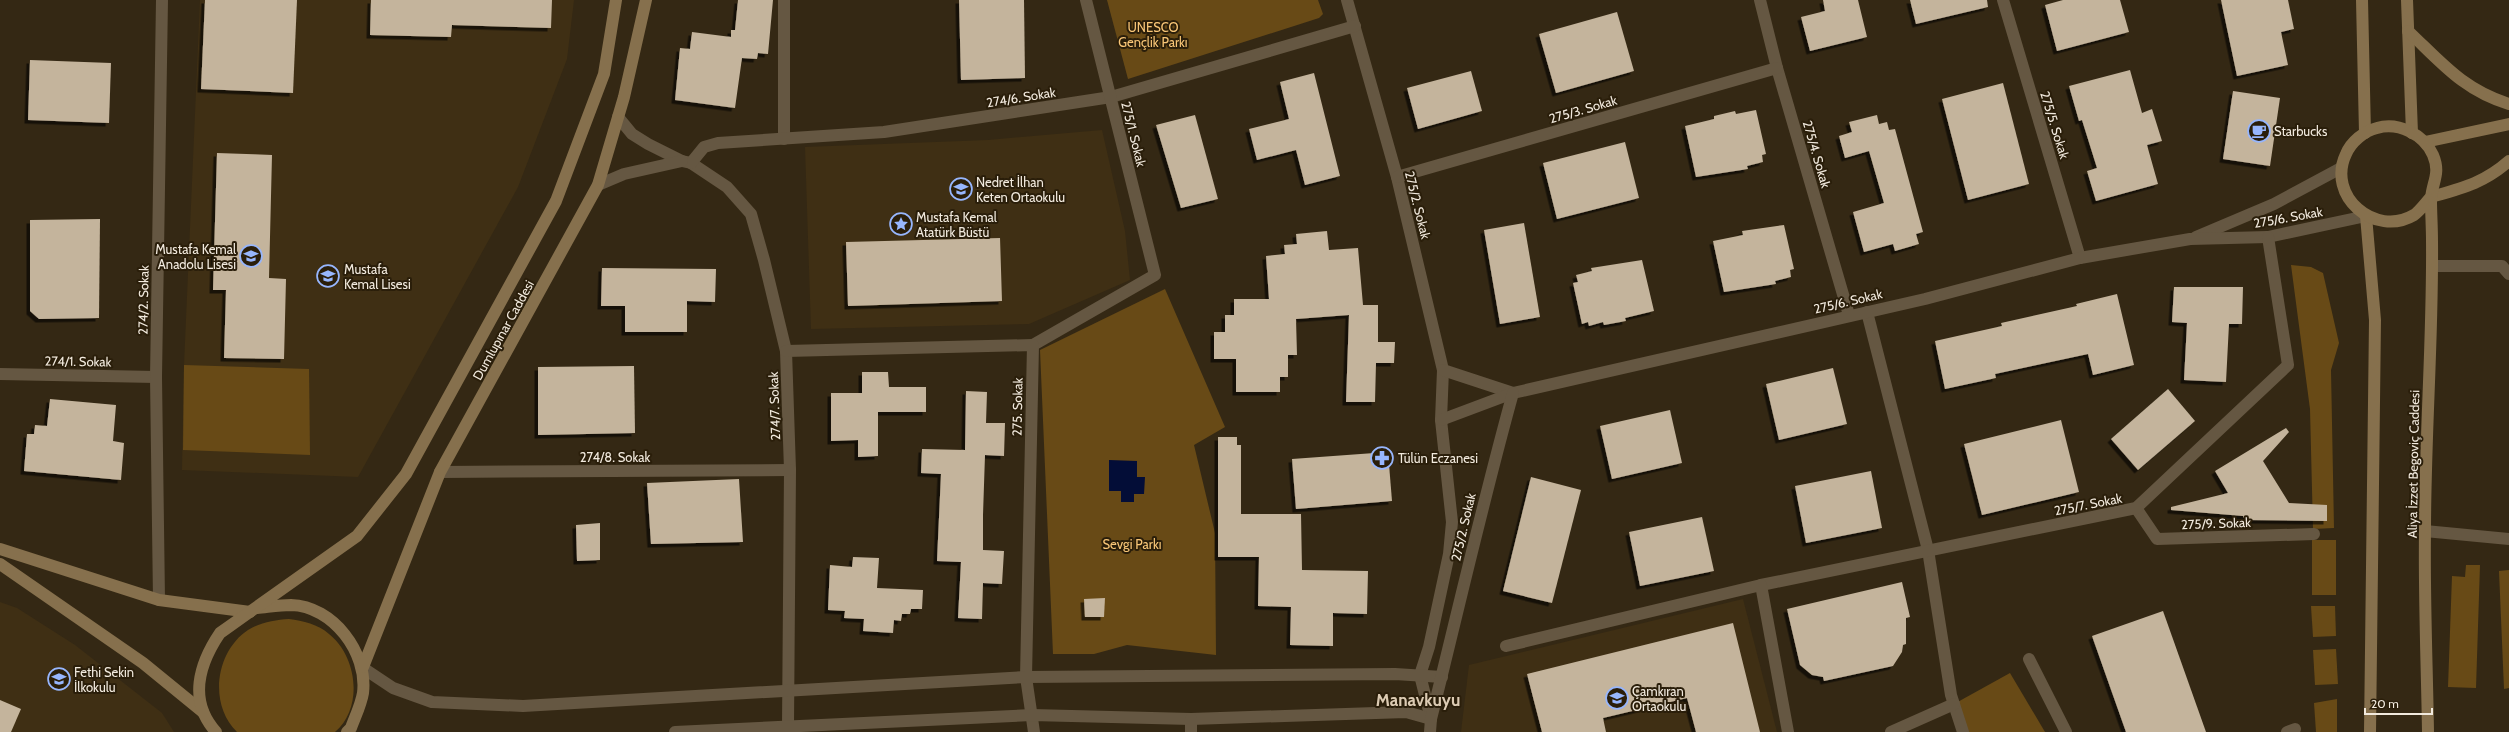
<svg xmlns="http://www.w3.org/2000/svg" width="2509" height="732" font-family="Cabin,sans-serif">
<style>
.built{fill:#3f2f14}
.green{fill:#684a16}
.water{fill:#030d37}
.building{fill:#c4b49c;filter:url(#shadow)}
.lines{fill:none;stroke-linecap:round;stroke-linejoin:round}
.street{stroke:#655742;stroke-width:12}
.secondary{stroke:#86704d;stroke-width:12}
.labels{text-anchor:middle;stroke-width:4;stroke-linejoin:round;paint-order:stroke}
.park-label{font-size:13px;fill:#f9c677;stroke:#2a1e0a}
.street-label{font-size:13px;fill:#f2eade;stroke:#2a1e0a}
.poi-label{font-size:13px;fill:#f2eade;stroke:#2a1e0a;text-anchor:start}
.district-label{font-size:17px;font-weight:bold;fill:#dccbb3;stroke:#2a1e0a}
</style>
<defs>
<filter id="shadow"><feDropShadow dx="-3.5" dy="3.5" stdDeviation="0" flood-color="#0009"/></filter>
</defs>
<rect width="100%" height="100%" fill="#342814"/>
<g class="built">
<polygon points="200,0 574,0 567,59 518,187 358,477 182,470 184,365"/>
<polygon points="1102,130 1125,231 1130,280 1029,324 811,329 805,147 988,140"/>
<polygon points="1743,599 1777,732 1461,732 1469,665"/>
<polygon points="0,602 17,608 75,645 162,713 174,732 0,732"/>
</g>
<g class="green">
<polygon points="1107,0 1318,0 1323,14 1319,18 1128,79"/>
<polygon points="2291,265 2311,267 2323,273 2339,343 2331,370 2334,528 2313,529 2310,409"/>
<polygon points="1165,289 1225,427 1194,445 1215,533 1216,655 1127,645 1094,654 1053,654 1040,350"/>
<polygon points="184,365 309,369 310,455 183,450"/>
<rect x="2312" y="540" width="24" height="55"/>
<polygon points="2466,565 2480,565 2476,688 2448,687 2452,576 2465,577"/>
<polygon points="2509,570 2509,688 2504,689 2499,571"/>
<polygon points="2311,606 2335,606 2336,636 2313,637"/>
<path d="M289,619C303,621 318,624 329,634C357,656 364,707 335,732H237C208,704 216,651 248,630C261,622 275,620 289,619Z"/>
<polygon points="2336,649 2338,684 2315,685 2313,650"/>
<polygon points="2010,673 2045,732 1964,732 1954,704"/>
<polygon points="2337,699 2337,732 2316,732 2314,703"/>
</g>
<polygon class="water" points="1109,460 1137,461 1137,477 1145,477 1144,494 1134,494 1134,502 1121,502 1121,491 1109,491"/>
<g class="building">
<polygon points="205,0 297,0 293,93 201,89"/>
<polygon points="371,0 552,0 551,28 452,25 451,37 370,35"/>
<polygon points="738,0 773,0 768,54 758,53 757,59 742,58 735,108 675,100 680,48 690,49 692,32 731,37 731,30 735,30"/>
<polygon points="959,0 1024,0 1025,78 961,80"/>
<polygon points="1823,0 1858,0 1867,37 1810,51 1801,17 1825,11"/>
<polygon points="1910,0 1987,0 1988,7 1916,24"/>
<polygon points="2063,0 2120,0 2129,32 2057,51 2045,5"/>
<polygon points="2221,0 2288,0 2294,29 2281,32 2288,65 2237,76"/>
<polygon points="1617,12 1634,71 1556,93 1539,34"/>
<polygon points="30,60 111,63 109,123 28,120"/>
<polygon points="2130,70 2142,113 2152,109 2162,141 2147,145 2158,184 2096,201 2087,171 2097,168 2082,120 2079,121 2069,86"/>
<polygon points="1471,71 1482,111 1418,129 1407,88"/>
<polygon points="1314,73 1340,176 1305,185 1296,150 1257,160 1249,129 1289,119 1280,82"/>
<polygon points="2003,83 2029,184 1968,200 1942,99"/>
<polygon points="2233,91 2280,98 2270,166 2223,159"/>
<polygon points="1756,110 1766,154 1762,155 1763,162 1747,166 1748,169 1696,177 1685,126 1714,119 1714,116 1735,111 1736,114"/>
<polygon points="1195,115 1218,199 1181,208 1156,125"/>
<polygon points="1877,115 1879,124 1887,122 1889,130 1895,129 1923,232 1916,234 1919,244 1895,251 1893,244 1864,252 1853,212 1884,203 1869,151 1845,158 1839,136 1852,132 1849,122"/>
<polygon points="1625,142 1639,198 1557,219 1543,163"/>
<polygon points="217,153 272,155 269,278 286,279 284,359 224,358 226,290 213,290"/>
<polygon points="100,219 99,318 39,319 30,311 30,220"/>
<polygon points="1524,223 1540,317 1500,324 1484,230"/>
<polygon points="1784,225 1794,269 1790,270 1791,277 1775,281 1776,284 1724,292 1713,241 1743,235 1742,231"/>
<polygon points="1327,231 1329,250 1358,248 1363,305 1378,305 1378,342 1395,342 1394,363 1376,363 1375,402 1346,402 1349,315 1296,319 1297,355 1288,355 1288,377 1280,377 1280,392 1236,392 1236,359 1214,359 1214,332 1225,332 1225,315 1234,315 1234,299 1269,299 1266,256 1285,254 1284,245 1297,244 1296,234"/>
<polygon points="1000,238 1002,301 848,306 846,242"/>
<polygon points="1642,260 1654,311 1625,318 1626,321 1604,325 1603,322 1589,326 1588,322 1582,324 1573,283 1578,282 1576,275 1592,271 1591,268"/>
<polygon points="602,268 716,269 715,302 687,301 687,332 625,332 625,306 601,306"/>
<polygon points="2174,287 2243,287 2242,324 2229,324 2226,382 2184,380 2187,323 2172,322"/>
<polygon points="2117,294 2134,365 2093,375 2088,354 1995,374 1996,378 1945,389 1935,341 2002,326 2001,323 2077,306 2076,304"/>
<polygon points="634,366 635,433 538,435 538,367"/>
<polygon points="1833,368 1847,424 1779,440 1766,384"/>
<polygon points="862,372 888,372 889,387 926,387 926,412 878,412 878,456 858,457 858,440 831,441 831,393 862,393"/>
<polygon points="2168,389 2195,421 2138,470 2111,439"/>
<polygon points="966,391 987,392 986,423 1005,423 1004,456 985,455 983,515 983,550 1004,551 1002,584 983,583 982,619 958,618 961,562 937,561 941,474 921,473 922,449 965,450"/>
<polygon points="50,399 116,405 113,441 124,443 121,480 24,471 27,434 34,434 35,425 47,426"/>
<polygon points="1670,410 1682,463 1612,479 1600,426"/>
<polygon points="2061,420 2079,492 1982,515 1964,444"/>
<polygon points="2286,428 2289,432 2263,461 2289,503 2327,505 2327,521 2245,520 2243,516 2171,510 2171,507 2228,493 2215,471"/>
<polygon points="1218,437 1237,437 1237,445 1241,445 1241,514 1301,514 1302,570 1368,571 1367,614 1333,613 1333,646 1290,645 1291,607 1258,606 1259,557 1218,557"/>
<polygon points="1388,452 1392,501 1296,509 1292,459"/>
<polygon points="1871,471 1882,528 1806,543 1795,486"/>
<polygon points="1531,477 1581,490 1552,603 1503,591"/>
<polygon points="739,479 743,542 651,544 647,483"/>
<polygon points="1702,517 1714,571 1640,586 1629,532"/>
<polygon points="600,523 600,560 577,561 576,525"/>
<polygon points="853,557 879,558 877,588 923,590 922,609 911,609 910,614 902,614 901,621 894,620 893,633 863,631 864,619 844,618 845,611 828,610 830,565 852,567"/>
<polygon points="1902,582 1910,617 1906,618 1906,644 1903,645 1902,652 1893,666 1824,681 1823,677 1812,675 1800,665 1787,609"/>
<polygon points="1105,598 1104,617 1085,617 1084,599"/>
<polygon points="2163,611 2206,732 2126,732 2092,636"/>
<polygon points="1733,623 1760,732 1696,732 1687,698 1603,718 1606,732 1542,732 1527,674"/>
<polygon points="0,700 21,709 11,732 0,732"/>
</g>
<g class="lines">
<g class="street">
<polyline points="784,0 784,139"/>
<polyline points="1347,0 1397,177 1443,370 1441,420 1452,522 1449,554 1429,647 1420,675 1431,719"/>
<polyline points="1760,0 1777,68 1849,315"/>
<polyline points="2003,0 2080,258"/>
<polyline points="618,117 632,134 648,144 682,161 691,163 727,187 751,214 764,260 786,351 790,470 788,726"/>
<polyline points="691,163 704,147 718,143 884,132 1111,97 1355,26"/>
<polyline points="1397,177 1777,68"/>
<polyline points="598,185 624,174 682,161"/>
<polyline points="2196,237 2274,204 2341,168"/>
<polyline points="2432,266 2502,266 2509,274"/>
<polyline points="1867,312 1928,550 1951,695 1963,732"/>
<polyline points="1033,345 1155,275 1086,0"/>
<polyline points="786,351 1033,345 1026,677 1034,732"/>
<polyline points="1443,370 1513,393"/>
<polyline points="0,374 156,377"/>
<polyline points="1441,420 1513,393 1925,299 2080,258 2190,239 2268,237 2366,216"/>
<polyline points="440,472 790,470"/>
<polyline points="2136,508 2157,539 2314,534"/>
<polyline points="2425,531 2509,539"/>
<polyline points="1761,585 2136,508 2288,365 2268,237"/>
<polyline points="159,600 156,377 162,0"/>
<polyline points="1506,646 1761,585 1788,732"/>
<polyline points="2029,659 2066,732"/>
<polyline points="363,668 393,688 432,702 523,706 1026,677 1395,674 1442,677"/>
<polyline points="675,732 1032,715 1191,719 1406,712 1431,719"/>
<polyline points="1191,732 1191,719"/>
<path d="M1430,732L1431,719C1458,611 1483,501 1513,393"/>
<polyline points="1891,732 1954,704"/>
<polyline points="2287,732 2295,729"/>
</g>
<g class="secondary">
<polyline points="2362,0 2365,133"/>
<polyline points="2407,0 2412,133"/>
<path d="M2408,31C2441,62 2463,90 2509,104"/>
<polyline points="2425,142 2509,124"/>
<path d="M2431,197C2463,188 2484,183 2509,161"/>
<polyline points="2366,216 2375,320 2370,732"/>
<polyline points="0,549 159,600 250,612"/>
<polyline points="0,564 143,663 203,712"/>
<path d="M257,608C268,607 280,605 291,605C333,606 368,653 363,693C361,705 355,717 351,728L347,732"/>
<polyline points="363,667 440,472 598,185 624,97 646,0"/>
<path d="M216,732C188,701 199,664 220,633L357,536L406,474L556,201L604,74L616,0"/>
<path d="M2428,732C2427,665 2424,598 2425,531C2425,434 2433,338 2432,241C2432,227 2431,213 2431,199C2432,182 2441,174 2433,155C2424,134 2398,122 2377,128C2364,131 2351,142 2346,154C2326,196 2375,238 2414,215C2420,211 2426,202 2431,197"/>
</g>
</g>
<defs>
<g id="cafe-ring" transform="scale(1.15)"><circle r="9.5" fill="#2a1e0a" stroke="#97b6fd" stroke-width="1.5"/><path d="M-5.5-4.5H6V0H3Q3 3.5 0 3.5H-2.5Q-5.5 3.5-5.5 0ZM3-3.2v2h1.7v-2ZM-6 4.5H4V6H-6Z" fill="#97b6fd"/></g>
<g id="school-ring" transform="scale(1.15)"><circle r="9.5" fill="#2a1e0a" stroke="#97b6fd" stroke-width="1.5"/><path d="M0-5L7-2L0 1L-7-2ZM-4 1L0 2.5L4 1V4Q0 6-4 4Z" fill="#97b6fd"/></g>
<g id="sight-ring" transform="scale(1.15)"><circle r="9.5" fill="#2a1e0a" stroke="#97b6fd" stroke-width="1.5"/><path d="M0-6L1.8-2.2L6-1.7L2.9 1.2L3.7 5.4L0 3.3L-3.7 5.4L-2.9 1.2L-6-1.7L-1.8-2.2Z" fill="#97b6fd"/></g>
<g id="pharmacy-ring" transform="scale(1.15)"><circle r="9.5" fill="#2a1e0a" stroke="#97b6fd" stroke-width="1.5"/><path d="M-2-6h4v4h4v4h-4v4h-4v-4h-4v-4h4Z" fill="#97b6fd"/></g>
</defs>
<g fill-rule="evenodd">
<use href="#cafe-ring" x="2259" y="131"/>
<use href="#school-ring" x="961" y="189"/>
<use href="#sight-ring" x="901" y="224"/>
<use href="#school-ring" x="251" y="256"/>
<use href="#school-ring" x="328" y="276"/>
<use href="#pharmacy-ring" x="1382" y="458"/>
<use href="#school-ring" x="59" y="679"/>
<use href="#school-ring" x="1617" y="698"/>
</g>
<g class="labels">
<g class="park-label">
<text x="1153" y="32">UNESCO<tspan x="1153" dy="15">Gençlik Parkı</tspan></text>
<text x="1132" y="549">Sevgi Parkı</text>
</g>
<g class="street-label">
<text transform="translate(1021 97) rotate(-9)" y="5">274/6. Sokak</text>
<text transform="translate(1583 109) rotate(-16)" y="5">275/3. Sokak</text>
<text transform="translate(2055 125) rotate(73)" y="5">275/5. Sokak</text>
<text transform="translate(1134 134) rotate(76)" y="5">275/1. Sokak</text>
<text transform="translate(1817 154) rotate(74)" y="5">275/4. Sokak</text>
<text transform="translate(1418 205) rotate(76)" y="5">275/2. Sokak</text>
<text transform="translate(2288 217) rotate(-10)" y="5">275/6. Sokak</text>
<text transform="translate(143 300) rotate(-89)" y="5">274/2. Sokak</text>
<text transform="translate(1848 301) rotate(-13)" y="5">275/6. Sokak</text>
<text transform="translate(503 330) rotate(-61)" y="5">Dumlupınar Caddesi</text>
<text transform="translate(78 361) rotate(1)" y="5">274/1. Sokak</text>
<text transform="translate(774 406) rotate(-92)" y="5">274/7. Sokak</text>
<text transform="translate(1017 407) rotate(-89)" y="5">275. Sokak</text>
<text x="615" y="462">274/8. Sokak</text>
<text transform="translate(2413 464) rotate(-89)" y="5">Aliya İzzet Begoviç Caddesi</text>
<text transform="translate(2088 504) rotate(-11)" y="5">275/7. Sokak</text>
<text transform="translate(2216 523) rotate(-2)" y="5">275/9. Sokak</text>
<text transform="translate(1463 527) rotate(-77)" y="5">275/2. Sokak</text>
</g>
<g class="poi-label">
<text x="2274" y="136">Starbucks</text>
<text x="976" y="187">Nedret İlhan<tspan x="976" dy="15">Keten Ortaokulu</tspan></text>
<text x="916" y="222">Mustafa Kemal<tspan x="916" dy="15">Atatürk Büstü</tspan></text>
<text x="236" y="254" text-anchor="end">Mustafa Kemal<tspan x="236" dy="15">Anadolu Lisesi</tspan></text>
<text x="344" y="274">Mustafa<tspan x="344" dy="15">Kemal Lisesi</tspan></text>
<text x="1398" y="463">Tülün Eczanesi</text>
<text x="74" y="677">Fethi Sekin<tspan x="74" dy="15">İlkokulu</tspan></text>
<text x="1632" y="696">Çamkıran<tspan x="1632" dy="15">Ortaokulu</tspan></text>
</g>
<g class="district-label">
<text x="1418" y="706">Manavkuyu</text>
</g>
</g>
<path d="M2365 708v6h67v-6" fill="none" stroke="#f2eade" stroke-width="2"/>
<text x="2371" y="708" font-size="12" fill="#f2eade" stroke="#2a1e0a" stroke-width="3" paint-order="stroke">20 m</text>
</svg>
